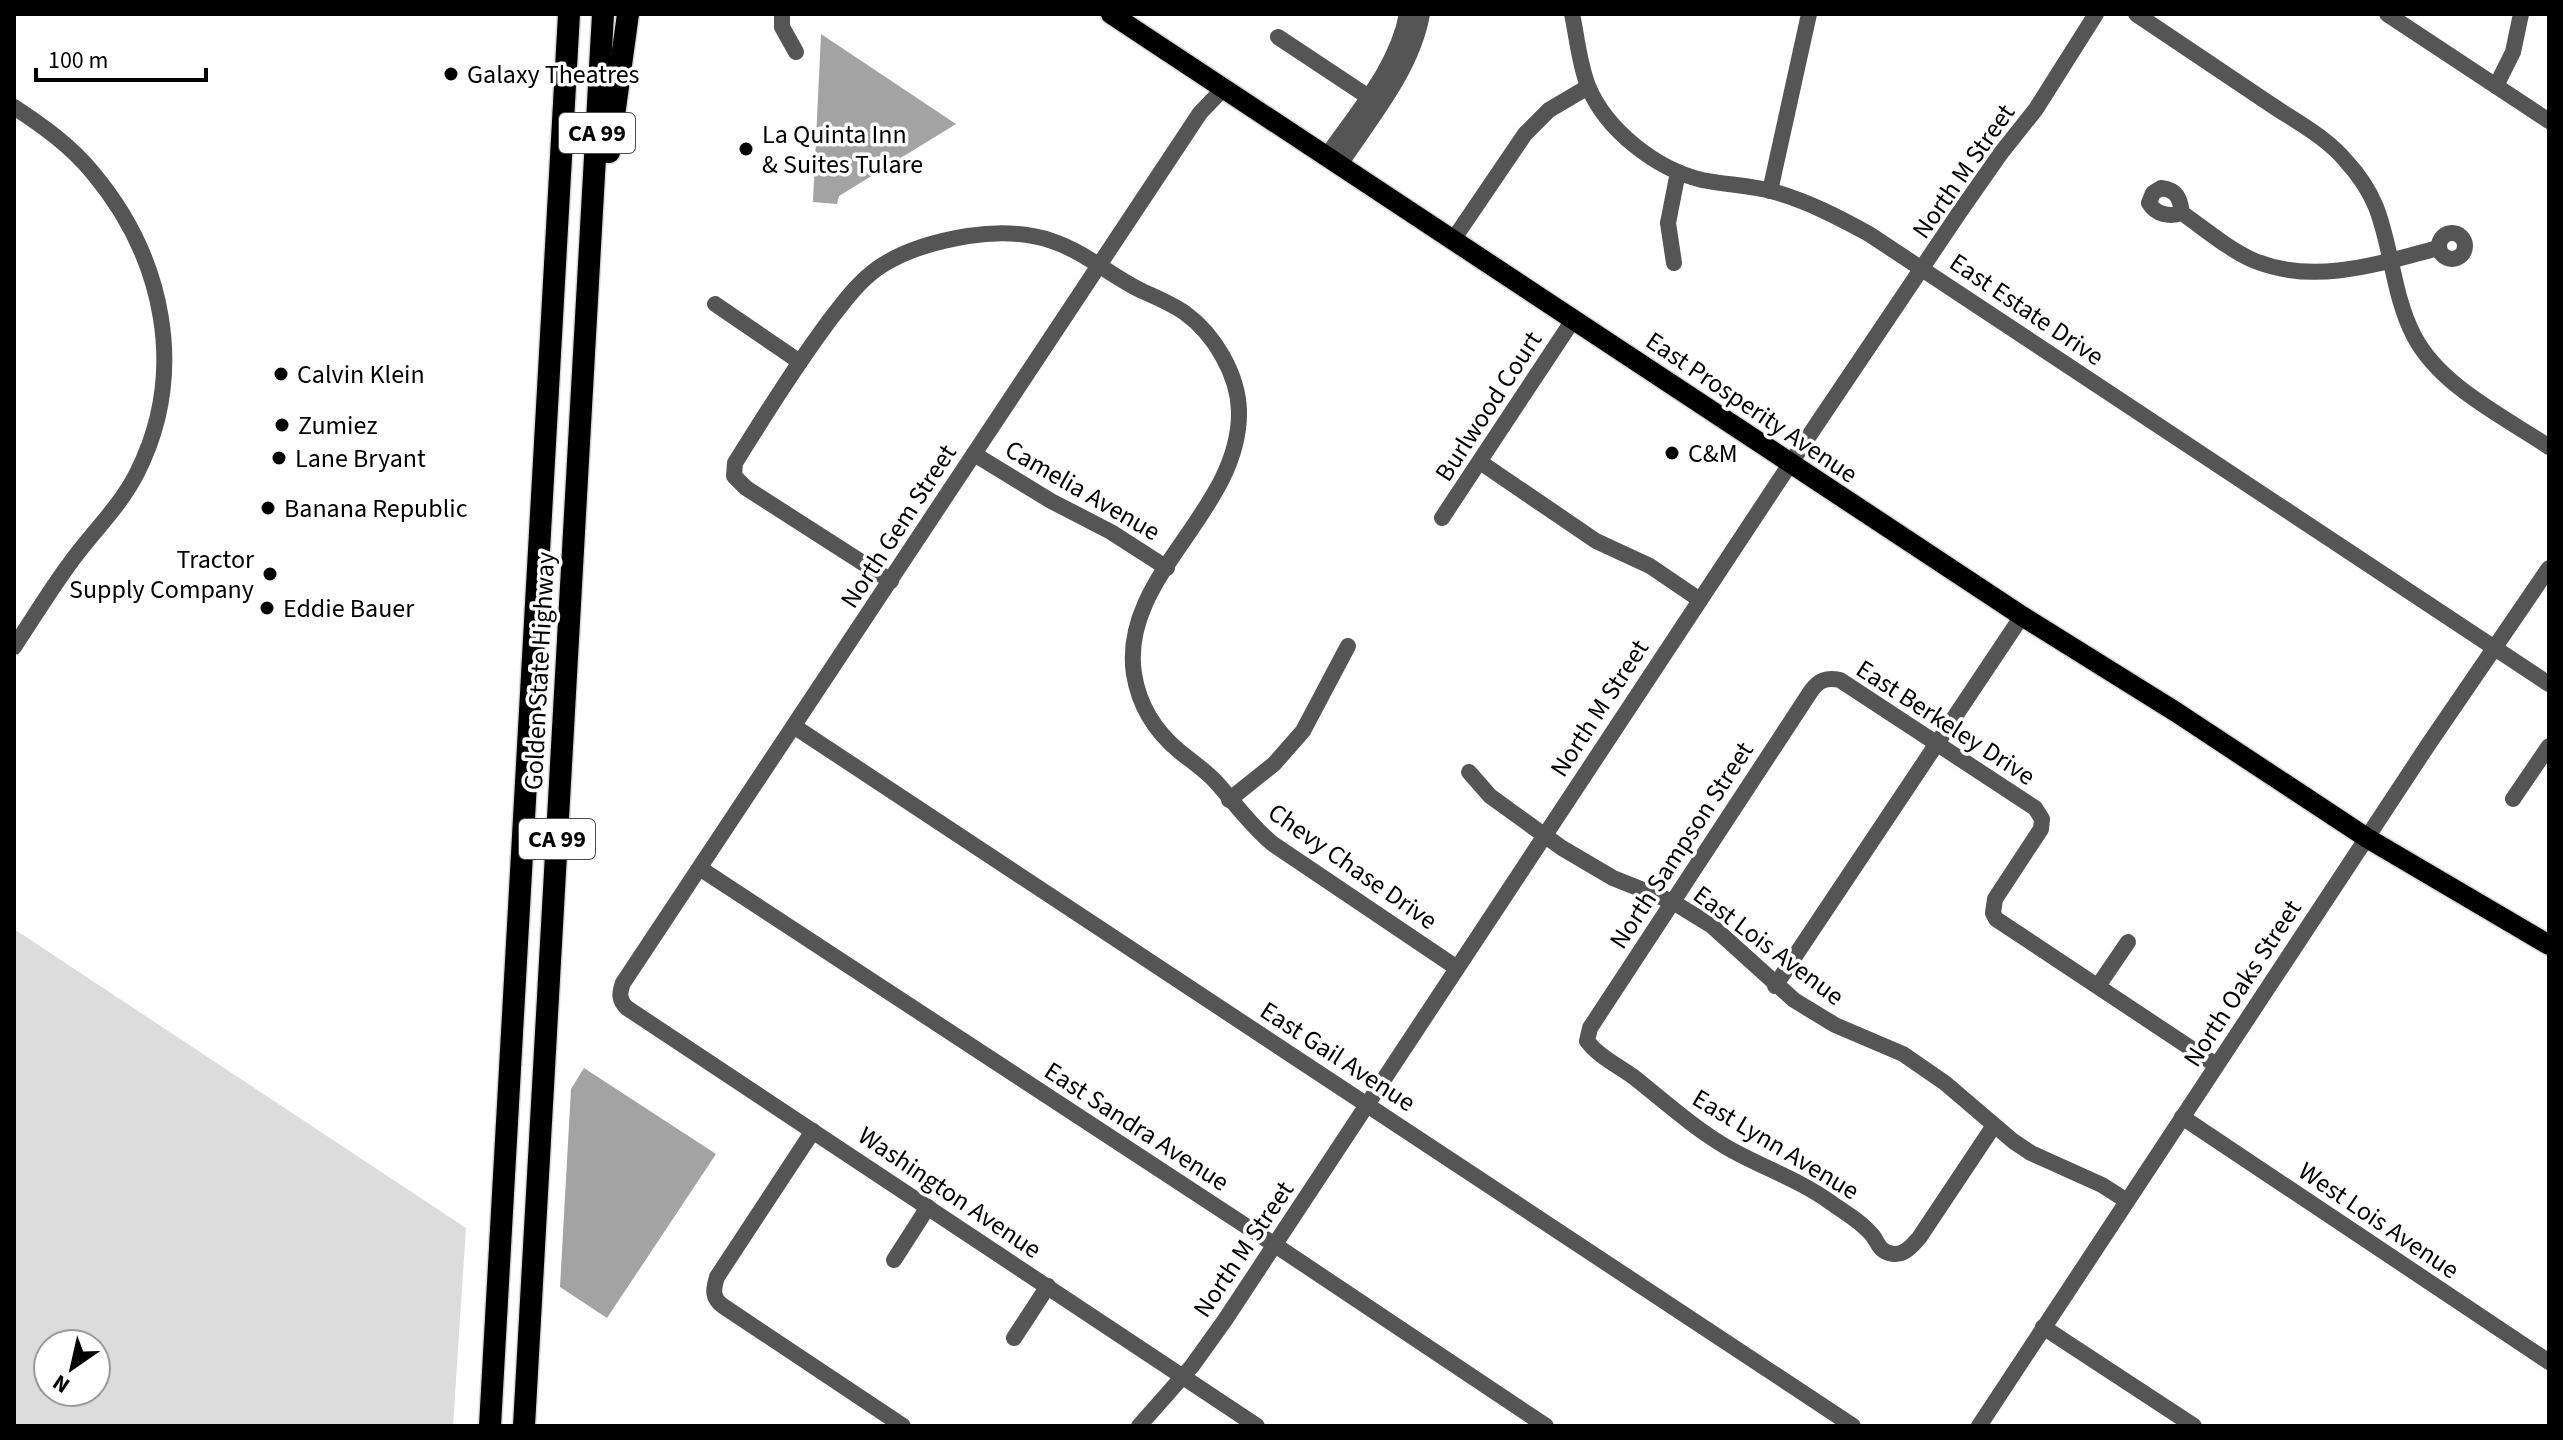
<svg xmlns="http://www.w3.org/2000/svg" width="2563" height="1440" font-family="'Source Sans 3',sans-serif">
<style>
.green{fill:#dcdcdc;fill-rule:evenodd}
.water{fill:#a3a3a3}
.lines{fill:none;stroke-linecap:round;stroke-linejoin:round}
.major-casing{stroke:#dbdbdb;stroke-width:23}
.highway-casing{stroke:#dbdbdb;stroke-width:25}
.minor{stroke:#555;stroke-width:16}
.major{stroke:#000;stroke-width:20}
.highway{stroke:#000;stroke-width:22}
.poi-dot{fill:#000;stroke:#fff;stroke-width:3}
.labels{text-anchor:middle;stroke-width:7;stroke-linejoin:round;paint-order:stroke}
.shield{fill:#fff;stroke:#4c4c4c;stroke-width:2}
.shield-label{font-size:24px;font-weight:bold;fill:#000}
.poi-label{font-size:26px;fill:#000;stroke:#fff;text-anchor:start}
.street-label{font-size:26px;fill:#000;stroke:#fff}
</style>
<rect width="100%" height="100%" fill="#fff"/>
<path class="green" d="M14,929L466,1228L453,1426H14ZM48,1344H96V1392H48Z"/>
<g class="water">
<polygon points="821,34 956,124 839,196 837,204 813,202"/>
<polygon points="584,1068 716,1154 607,1318 560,1287 571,1089"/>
</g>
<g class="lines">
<g class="major-casing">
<polyline id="major" points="1111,14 2022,616 2176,712 2367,838 2549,945"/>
</g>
<g class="highway-casing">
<g id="highway">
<polyline points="609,152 628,14"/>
<polyline points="490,1426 569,14"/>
<polyline points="524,1426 603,14"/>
</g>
</g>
<g class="minor">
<polyline points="782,14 782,27 796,52"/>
<path d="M1572,14C1577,37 1579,63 1588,86C1606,130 1656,169 1702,180C1726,185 1751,185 1775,192C1809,202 1838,217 1869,234L2549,684"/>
<path d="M2136,14C2182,45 2227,75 2273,106C2297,122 2327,138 2346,161C2358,174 2369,190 2376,207C2392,248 2393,296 2414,336C2440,386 2503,416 2549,447"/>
<polyline points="2387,14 2549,121"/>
<polyline points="1278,37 1367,96"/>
<polyline points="2496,86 2513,52 2521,14"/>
<path d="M1223,89L1200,113L623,983C619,994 619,1000 627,1008L1257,1426"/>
<path d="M14,107C43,126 71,146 93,173C164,258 188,372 137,473C118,510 91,533 68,566C49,592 32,620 14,647"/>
<path d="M1326,157C1356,113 1397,68 1407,14"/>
<path d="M1339,166C1370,119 1412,70 1422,14"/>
<polyline points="1770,191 1809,14"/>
<path d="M2182,213C2180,198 2177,190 2161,188L2153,193L2149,203C2156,215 2170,217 2182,213C2205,229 2229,250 2255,261C2315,285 2378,264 2438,248"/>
<circle cx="2452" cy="246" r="13"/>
<polyline points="1453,240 1525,134 1549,110 1588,87"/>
<polyline points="1674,263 1668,223 1678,172"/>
<polyline points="715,304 800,362"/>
<polyline points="974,454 1051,501 1111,532 1167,568"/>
<polyline points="1480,462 1596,541 1650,566 1700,600"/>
<polyline points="1442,518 1573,320"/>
<path d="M891,581L746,488L734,476L735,463C765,415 795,367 829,321C843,303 858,282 878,268C904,250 937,241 968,236C995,232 1026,232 1052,241C1085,252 1111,276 1142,291C1156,297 1172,304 1185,313C1214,334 1238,374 1239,411C1241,511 1119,576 1134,674C1139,705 1155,731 1179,751C1191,761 1205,770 1216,782C1235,803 1250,825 1273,844L1457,968"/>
<polyline points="795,727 1853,1426"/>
<polyline points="1469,772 1490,796 1562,848 1613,878 1673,902 1712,926 1794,1000 1835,1025 1903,1054 1945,1083 2013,1141 2031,1153 2102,1185 2127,1201"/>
<polyline points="2513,799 2549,746"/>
<polyline points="1229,800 1274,764 1303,731 1348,646"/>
<polyline points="701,869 1275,1245 1546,1426"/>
<polyline points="1775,986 2022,616"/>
<polyline points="2098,986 2128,942"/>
<polyline points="2182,1117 2549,1362"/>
<path d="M1993,1127L1919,1238C1910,1248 1903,1257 1889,1253C1879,1250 1878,1243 1873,1236C1862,1222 1844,1212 1830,1202C1798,1179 1761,1167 1728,1148C1694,1128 1665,1102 1635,1078C1619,1066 1599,1057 1587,1041L1590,1028L1811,691C1819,680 1827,677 1840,680L2035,808L2042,819L2041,829L1995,899L1993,913L1996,919L2216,1065"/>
<path d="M813,1131L717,1277C713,1290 712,1298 723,1306L903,1426"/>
<polyline points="894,1260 928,1207"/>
<polyline points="2043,1327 2194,1426"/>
<polyline points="1014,1338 1048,1286"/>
<polyline points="1139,1426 1192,1366 1225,1320 1790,464 1959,213 2001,153 2036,109 2096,14"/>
<polyline points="1979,1426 2428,745 2549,568"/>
</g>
<use href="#major" class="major"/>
<use href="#highway" class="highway"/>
</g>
<g class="poi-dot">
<circle cx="451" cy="74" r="8"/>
<circle cx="746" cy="149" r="8"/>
<circle cx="281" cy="374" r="8"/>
<circle cx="282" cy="425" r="8"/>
<circle cx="1672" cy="453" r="8"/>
<circle cx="279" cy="458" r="8"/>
<circle cx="268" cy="508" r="8"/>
<circle cx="270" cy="574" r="8"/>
<circle cx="267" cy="608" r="8"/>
</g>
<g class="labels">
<g class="shield">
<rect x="559" y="113" width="76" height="40" rx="6"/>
<rect x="519" y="819" width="76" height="40" rx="6"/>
</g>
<g class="shield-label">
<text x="597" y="141">CA 99</text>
<text x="557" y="847">CA 99</text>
</g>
<g class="poi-label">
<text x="467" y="83">Galaxy Theatres</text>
<text x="762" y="143">La Quinta Inn<tspan x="762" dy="30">&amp; Suites Tulare</tspan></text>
<text x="297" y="383">Calvin Klein</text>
<text x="298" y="434">Zumiez</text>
<text x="1688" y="462">C&amp;M</text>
<text x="295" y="467">Lane Bryant</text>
<text x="284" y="517">Banana Republic</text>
<text x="254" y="568" text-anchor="end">Tractor<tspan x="254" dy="30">Supply Company</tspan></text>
<text x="283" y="617">Eddie Bauer</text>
</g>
<g class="street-label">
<text transform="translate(1963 171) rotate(-55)" y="9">North M Street</text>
<text transform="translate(2027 309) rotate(34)" y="9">East Estate Drive</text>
<text transform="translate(1488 406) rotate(-57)" y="9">Burlwood Court</text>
<text transform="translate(1752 407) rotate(34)" y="9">East Prosperity Avenue</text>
<text transform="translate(1083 490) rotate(30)" y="9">Camelia Avenue</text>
<text transform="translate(898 526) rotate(-57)" y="9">North Gem Street</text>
<text transform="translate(539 671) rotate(-87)" y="9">Golden State Highway</text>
<text transform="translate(1599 708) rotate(-57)" y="9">North M Street</text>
<text transform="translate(1946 722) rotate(33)" y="9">East Berkeley Drive</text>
<text transform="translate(1681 845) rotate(-57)" y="9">North Sampson Street</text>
<text transform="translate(1353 866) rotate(35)" y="9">Chevy Chase Drive</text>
<text transform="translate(1769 945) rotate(37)" y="9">East Lois Avenue</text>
<text transform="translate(2242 983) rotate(-57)" y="9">North Oaks Street</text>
<text transform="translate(1338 1056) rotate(33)" y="9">East Gail Avenue</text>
<text transform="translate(1137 1126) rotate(33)" y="9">East Sandra Avenue</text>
<text transform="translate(1776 1144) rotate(31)" y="9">East Lynn Avenue</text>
<text transform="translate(950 1192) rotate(34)" y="9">Washington Avenue</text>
<text transform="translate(2379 1220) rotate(34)" y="9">West Lois Avenue</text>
<text transform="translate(1243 1249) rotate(-56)" y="9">North M Street</text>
</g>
</g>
<rect width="2563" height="1440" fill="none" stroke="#000000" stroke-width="32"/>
<g transform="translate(72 1368) rotate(214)"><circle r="38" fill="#ffffff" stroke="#999999" stroke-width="2"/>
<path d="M0-6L14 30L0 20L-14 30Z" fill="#000000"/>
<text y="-12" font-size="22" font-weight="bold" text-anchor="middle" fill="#000000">N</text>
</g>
<path d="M36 68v12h170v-12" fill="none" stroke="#000000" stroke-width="4"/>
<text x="48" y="68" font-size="24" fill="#000000" stroke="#ffffff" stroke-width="6" paint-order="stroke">100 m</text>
</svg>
